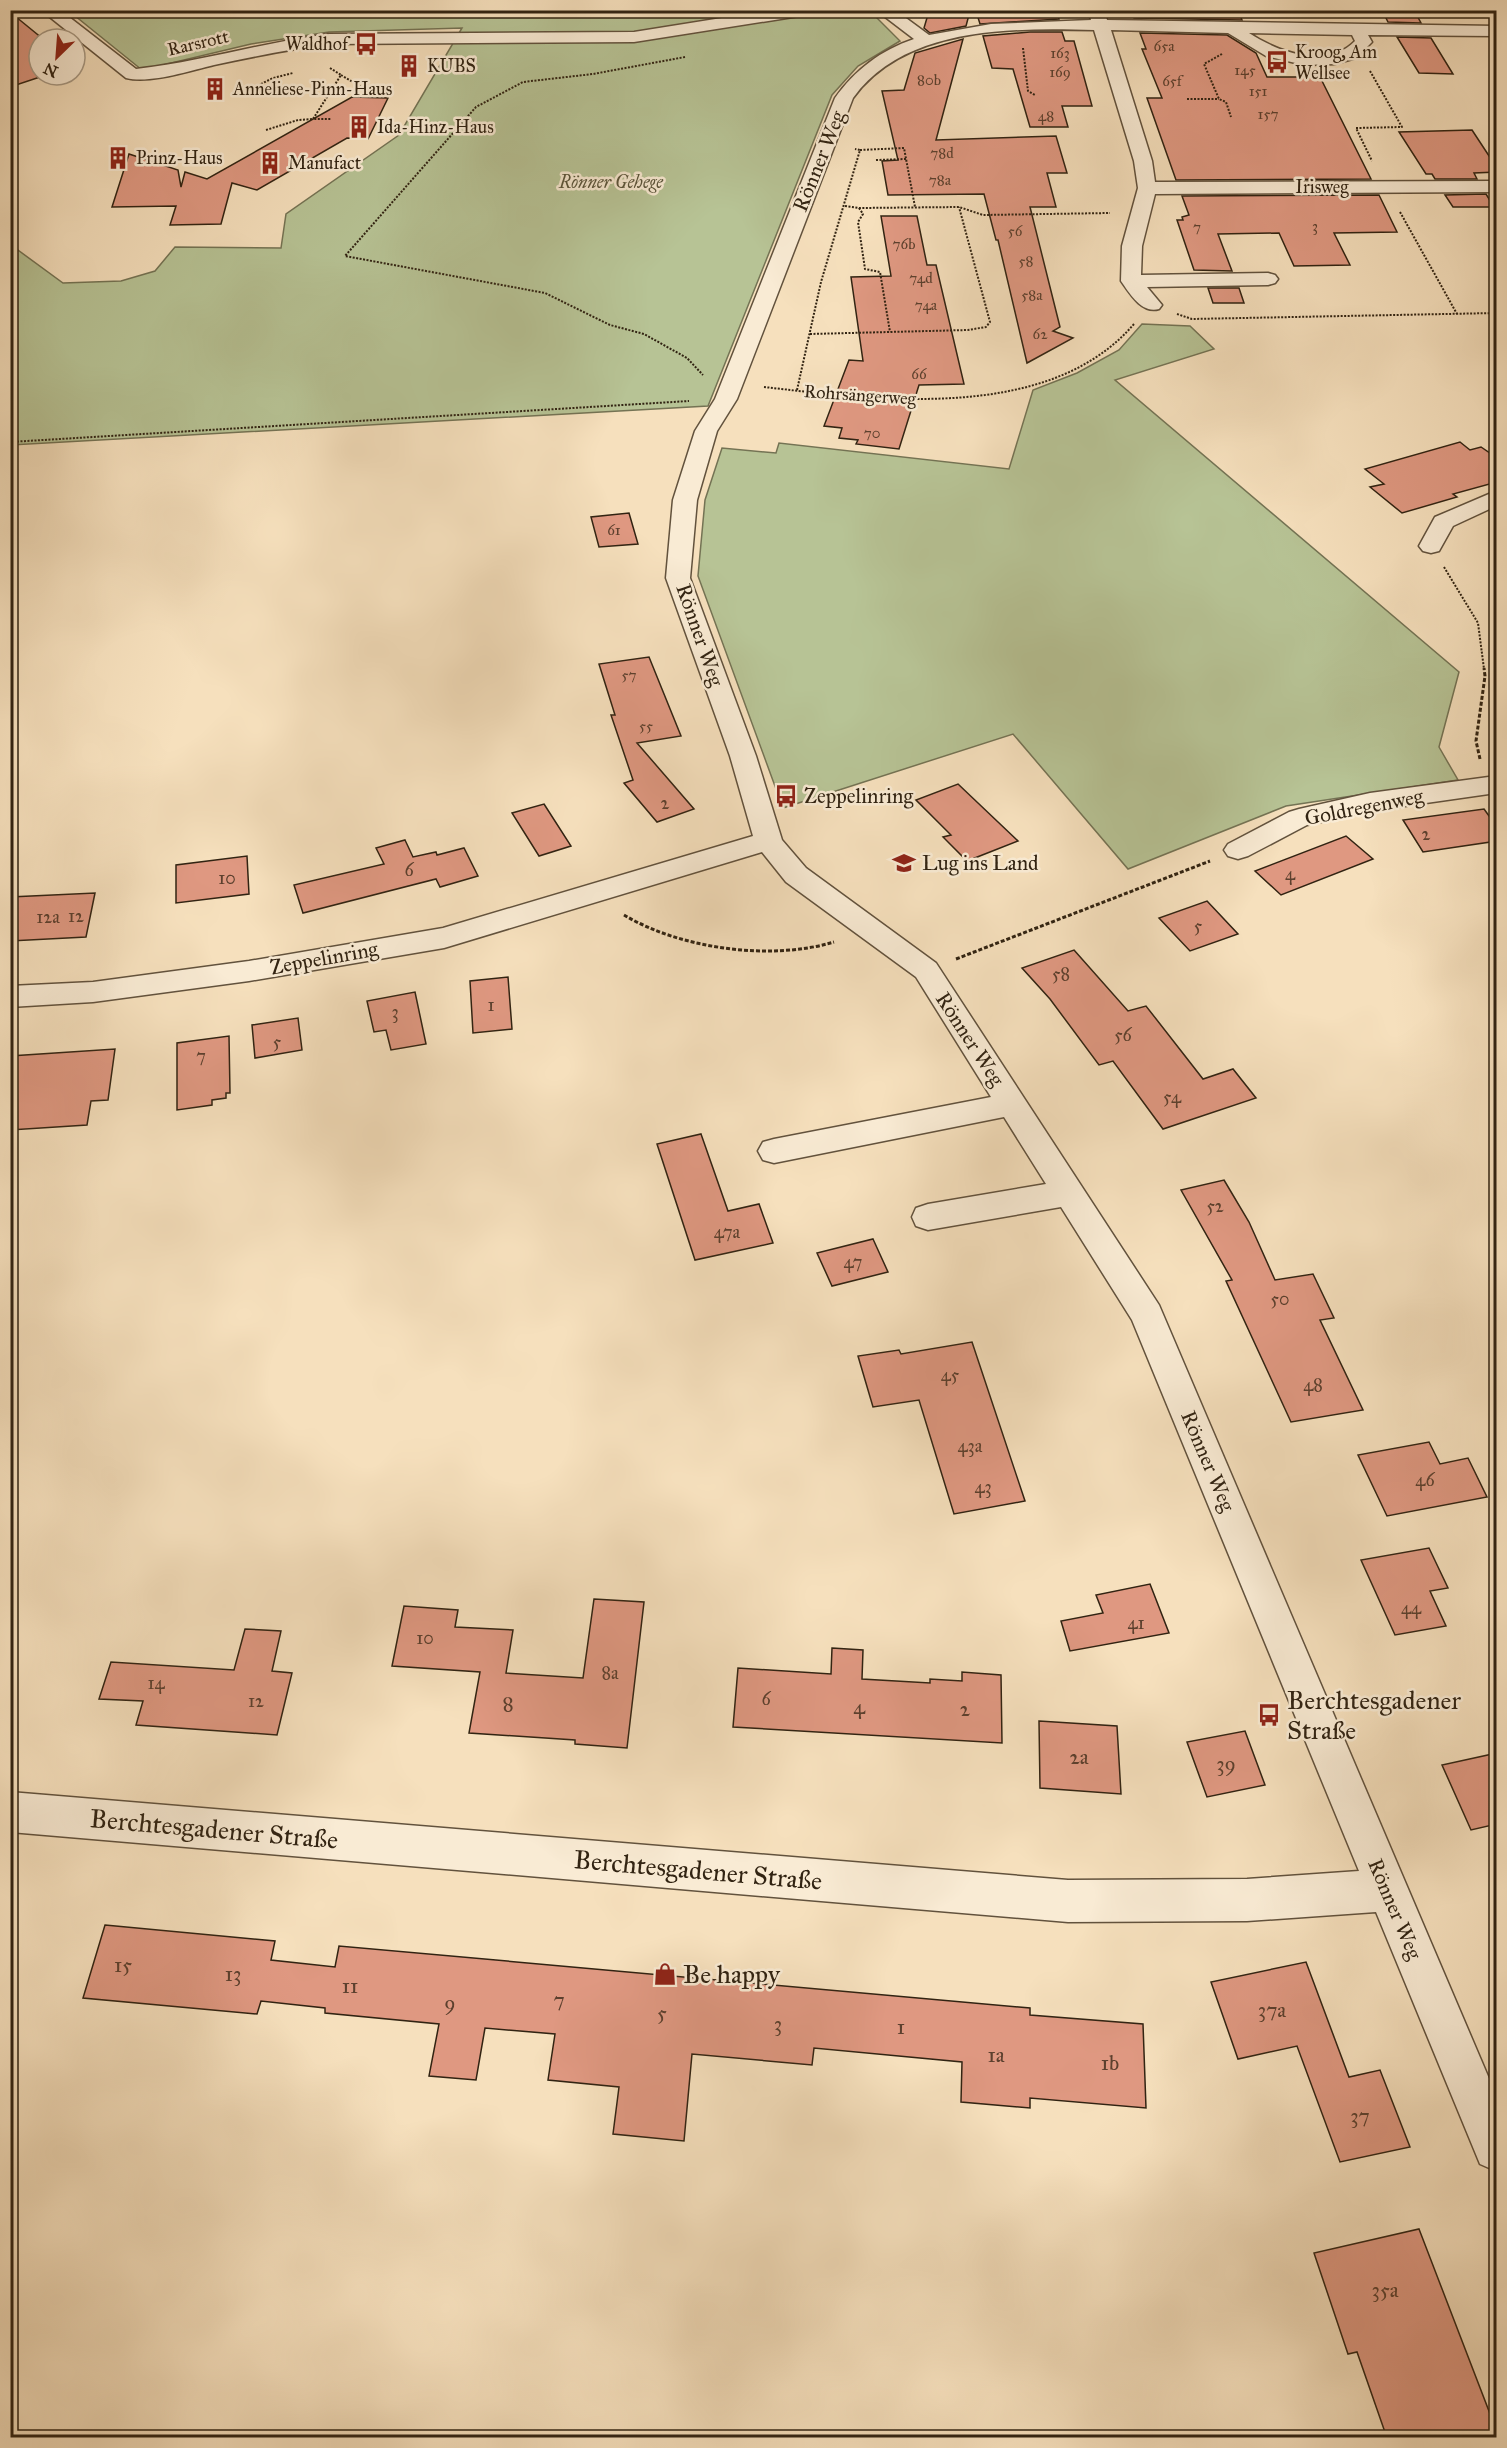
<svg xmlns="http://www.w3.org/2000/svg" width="1507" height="2448" font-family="'IM FELL Great Primer',serif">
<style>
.green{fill:#b7c395;stroke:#747354;stroke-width:1.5}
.building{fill:#df9881;stroke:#312312;stroke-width:1.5}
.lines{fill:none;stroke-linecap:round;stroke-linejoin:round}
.minor-casing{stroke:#62523d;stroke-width:3}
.path-far1{stroke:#312312;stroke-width:2;stroke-dasharray:2 1.5;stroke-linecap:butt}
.path{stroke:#312312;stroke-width:3;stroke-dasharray:4 2;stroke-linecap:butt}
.minor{fill:#f9ebd4;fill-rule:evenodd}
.labels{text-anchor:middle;stroke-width:5;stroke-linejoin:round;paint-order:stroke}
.far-number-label{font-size:15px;fill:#5c402e}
.far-street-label{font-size:18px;fill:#312312;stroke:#f9ebd4}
.far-poi-label{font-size:18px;fill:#312312;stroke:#f9ebd4;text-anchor:start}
.far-park-label{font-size:18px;font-style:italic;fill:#595339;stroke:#f9ebd4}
.number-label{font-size:18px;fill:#5c402e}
.street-label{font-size:21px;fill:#312312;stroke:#f9ebd4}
.poi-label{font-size:21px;fill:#312312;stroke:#f9ebd4;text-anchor:start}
.near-number-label{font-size:21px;fill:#5c402e}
.near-poi-label{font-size:26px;fill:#312312;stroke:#f9ebd4;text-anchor:start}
.near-street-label{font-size:26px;fill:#312312;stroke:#f9ebd4}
</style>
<rect width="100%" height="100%" fill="#f6e0bd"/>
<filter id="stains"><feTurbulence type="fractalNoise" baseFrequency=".00333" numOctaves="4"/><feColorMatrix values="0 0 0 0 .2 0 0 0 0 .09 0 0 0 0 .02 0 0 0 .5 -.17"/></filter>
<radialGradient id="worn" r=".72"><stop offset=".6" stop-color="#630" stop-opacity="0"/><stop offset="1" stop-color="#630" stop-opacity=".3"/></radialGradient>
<g class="green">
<polygon points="869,10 900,41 858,66 832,95 708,406 11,445 10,254 14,252 11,249 11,245 63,283 121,281 155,271 175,247 281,248 286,214 399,135 462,28 329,32 251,44 142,70 69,11"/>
<polygon points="1142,324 1190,326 1214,349 1115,380 1459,672 1439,747 1458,780 1286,806 1128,869 1013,734 783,808 698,576 705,500 722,448 776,453 779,443 1009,469 1033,390 1077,373 1119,350"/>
</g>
<g class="building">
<polygon points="1057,10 1059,19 980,24 976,11"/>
<polygon points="1131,10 1238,10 1242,20 1134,18"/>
<polygon points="1382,10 1414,10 1421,23 1388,22"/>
<polygon points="929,11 970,11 966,26 930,33 924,28"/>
<polygon points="10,12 43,39 39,39 39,75 46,75 10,87"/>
<polygon points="1030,32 1062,32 1065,41 1074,41 1092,106 1062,106 1068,127 1030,127 1013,69 992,68 983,36"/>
<polygon points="1140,33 1227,35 1256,53 1267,77 1320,77 1371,179 1176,180 1147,98 1162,98 1142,49 1146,49"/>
<polygon points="1397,37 1431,38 1453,74 1419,73"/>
<polygon points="963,39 936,140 1056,136 1067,173 1047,173 1056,207 1030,207 1060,327 1053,331 1073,338 1027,363 998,240 996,240 984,194 888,195 882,161 898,160 882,91 904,90 915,53"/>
<polygon points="352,97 388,98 368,139 347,138 257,190 232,183 221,224 170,225 176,206 112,207 129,154 178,170 181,187 185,172 207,179"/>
<polygon points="1472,130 1497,168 1497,172 1474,173 1477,179 1435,179 1432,174 1426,174 1399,132"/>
<polygon points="1486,194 1494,207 1453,207 1445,195"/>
<polygon points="1379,195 1397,232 1334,233 1350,265 1294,266 1279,233 1218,234 1232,271 1194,270 1177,220 1183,220 1182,217 1189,215 1182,196"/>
<polygon points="881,216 917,216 927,265 936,265 964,384 919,385 899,449 856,444 858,440 839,438 842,428 824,426 849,360 863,361 851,277 891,276"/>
<polygon points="1208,288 1239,288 1244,303 1213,303"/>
<polygon points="1460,442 1470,450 1481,447 1497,458 1497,482 1453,494 1457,497 1402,513 1370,487 1384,484 1365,469"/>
<polygon points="629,513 638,544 599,547 591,517"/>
<polygon points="649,657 681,736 637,743 694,809 657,822 624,783 633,780 611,715 615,715 599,664"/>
<polygon points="958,784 1018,841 967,861 943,837 951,835 916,800"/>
<polygon points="544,804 571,846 539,856 512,813"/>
<polygon points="1484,809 1497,827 1497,841 1423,852 1403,820"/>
<polygon points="1346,836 1373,859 1281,895 1255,871"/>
<polygon points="405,840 413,857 436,852 437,855 464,848 478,876 440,887 436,879 303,913 294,885 384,864 376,848"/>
<polygon points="247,856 249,894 176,903 176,865"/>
<polygon points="95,893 86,937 10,941 10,897"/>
<polygon points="1207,901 1238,934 1190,951 1159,918"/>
<polygon points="1074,950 1128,1011 1146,1006 1203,1079 1233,1069 1256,1098 1163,1129 1113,1061 1099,1065 1050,999 1022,968"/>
<polygon points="508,977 512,1029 473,1033 470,981"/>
<polygon points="415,992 426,1044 391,1050 386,1030 374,1032 367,1001"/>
<polygon points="298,1018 302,1050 255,1058 252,1025"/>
<polygon points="229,1036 230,1093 226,1093 226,1098 212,1100 212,1105 177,1110 177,1043"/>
<polygon points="115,1049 108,1100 91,1101 87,1125 10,1130 10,1056"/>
<polygon points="701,1134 728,1211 759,1204 773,1243 695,1260 657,1144"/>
<polygon points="1224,1180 1249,1222 1275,1280 1313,1274 1334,1318 1320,1320 1363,1410 1291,1422 1226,1281 1232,1280 1181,1190"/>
<polygon points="873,1239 888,1272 832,1286 817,1253"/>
<polygon points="972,1342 1025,1501 954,1514 919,1400 873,1407 858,1356 899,1350 901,1354"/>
<polygon points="1429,1442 1440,1464 1468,1458 1487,1497 1387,1516 1358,1455"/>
<polygon points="1429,1548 1448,1588 1430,1591 1446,1626 1395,1635 1361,1560"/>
<polygon points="1150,1584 1169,1633 1070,1651 1061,1621 1103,1613 1096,1595"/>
<polygon points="594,1599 644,1602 627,1748 575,1744 575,1740 469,1733 480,1672 392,1666 404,1606 458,1610 455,1627 513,1630 506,1673 583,1678"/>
<polygon points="245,1629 281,1631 272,1671 292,1673 277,1735 136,1725 143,1701 99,1699 111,1662 234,1670"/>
<polygon points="832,1648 863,1650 862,1679 930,1683 930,1679 962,1681 962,1672 1001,1675 1002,1743 733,1727 738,1668 831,1674"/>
<polygon points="1039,1721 1117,1726 1121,1794 1040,1788"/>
<polygon points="1245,1731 1265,1785 1207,1797 1187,1742"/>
<polygon points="1497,1753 1497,1824 1471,1830 1442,1765"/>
<polygon points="105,1925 275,1941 271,1960 335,1967 339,1946 1030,2008 1030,2015 1143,2024 1146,2108 1030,2098 1030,2108 961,2102 962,2062 814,2048 812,2065 692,2054 684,2141 613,2134 619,2087 548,2080 555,2034 485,2028 476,2080 429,2076 439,2024 325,2013 325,2008 261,2001 257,2014 83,1998"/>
<polygon points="1306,1962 1349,2077 1380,2070 1410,2147 1340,2162 1297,2046 1238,2059 1211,1982"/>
<polygon points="1419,2229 1497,2432 1497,2438 1387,2438 1357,2352 1348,2354 1314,2253"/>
</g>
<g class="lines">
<g class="minor-casing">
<g id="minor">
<path d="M41,10H60L136,69C201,62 264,42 329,34L634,32L772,10H814L806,15L634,42L329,44C290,49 252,57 214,65C189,71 150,84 126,78Z"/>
<path d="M876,10H895L929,35L991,24L1091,20L1088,10H1104L1107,20L1496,26V36L1368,35L1372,42L1356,58L1335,64L1304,65L1266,56L1228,33L1111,30L1152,161L1155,182L1496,181V192L1155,194L1142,246L1141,275L1268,273L1275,275L1278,279L1275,283L1268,285L1147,287L1162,305L1159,309C1142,314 1130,294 1121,281L1122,246L1138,188L1134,161L1094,30C1013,28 905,26 853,98L737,399L717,431L697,500L690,578L756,756L782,840L806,868L936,963L1159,1305L1496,2095V2171L1480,2164L1376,1912L1247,1921L1068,1922L10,1832V1792L1068,1880L1247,1879L1359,1871L1132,1320L1061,1207L928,1230L916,1226L912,1217L916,1208L928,1204L1046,1184L1004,1117L774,1163L763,1160L758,1151L763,1142L774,1139L991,1097L916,977L786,882L762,852L444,948L249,981L93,1002L10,1007V986L93,982L249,961L443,928L753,836L730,756L666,578L673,500L695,431L715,399L835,98C855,70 881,50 914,39ZM1249,33L1352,35L1355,41C1327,70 1278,52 1249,33Z"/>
<polygon points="1496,491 1496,506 1453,526 1439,551 1431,553 1423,551 1419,546 1435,517"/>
<polygon points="1496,776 1496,793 1370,811 1307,825 1248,856 1238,859 1228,856 1224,850 1228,844 1289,812 1299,809 1370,793"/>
</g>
</g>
<g class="path-far1">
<polyline points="1023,48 1028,91 1035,95"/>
<polyline points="1222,54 1204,64 1219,99 1226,102 1231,117"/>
<polyline points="685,57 593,74 523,82 476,107 345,256 545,293 610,325 644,334 687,358 703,375"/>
<polyline points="330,68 341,75 313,119 331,119"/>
<polyline points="1370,71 1402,127 1356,128 1372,161"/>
<polyline points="341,75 365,89"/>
<polyline points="239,95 273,78 293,73"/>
<polyline points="1187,99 1219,99"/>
<polyline points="266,130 298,120 313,119"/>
<polyline points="860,150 904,148 915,207"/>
<polyline points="876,160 906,159"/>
<polyline points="845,206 859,208 959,207 983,215 1110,213"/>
<polyline points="859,208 863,214 858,222 865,269 880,272 890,332"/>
<polyline points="1400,212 1457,314"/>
<polyline points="1177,314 1192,319 1496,313"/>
<polyline points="810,334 968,330 986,327 990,322 959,207"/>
<path d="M764,387C879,400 1049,423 1134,324"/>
<polyline points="797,390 821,282 860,150 855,149"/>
<polyline points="10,442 689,401"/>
<polyline points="1444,567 1478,623 1484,669"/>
</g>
<g class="path">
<polyline points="1480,759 1476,741 1485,676 1484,668"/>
<path d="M624,915C681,949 771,961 834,942"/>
<polyline points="956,959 1210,861"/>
</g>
<use href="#minor" class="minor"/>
</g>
<defs>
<g id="bus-bare" transform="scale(1.8)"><path d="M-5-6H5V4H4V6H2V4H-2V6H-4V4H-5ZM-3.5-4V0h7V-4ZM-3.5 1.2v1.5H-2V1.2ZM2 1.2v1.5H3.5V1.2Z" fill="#8f2418" stroke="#f9ebd4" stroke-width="2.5" paint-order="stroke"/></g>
<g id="building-bare" transform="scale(1.8)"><path d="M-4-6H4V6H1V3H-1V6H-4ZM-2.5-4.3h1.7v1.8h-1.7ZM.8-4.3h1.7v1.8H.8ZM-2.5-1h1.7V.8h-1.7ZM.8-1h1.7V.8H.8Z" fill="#8f2418" stroke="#f9ebd4" stroke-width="2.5" paint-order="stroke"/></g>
<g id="school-bare" transform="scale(1.8)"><path d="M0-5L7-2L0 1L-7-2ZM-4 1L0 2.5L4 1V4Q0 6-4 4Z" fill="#8f2418" stroke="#f9ebd4" stroke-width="2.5" paint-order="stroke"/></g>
<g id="shop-bare" transform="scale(1.8)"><path d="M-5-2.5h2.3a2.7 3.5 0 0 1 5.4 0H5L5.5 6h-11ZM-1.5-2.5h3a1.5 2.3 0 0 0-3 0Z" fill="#8f2418" stroke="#f9ebd4" stroke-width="2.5" paint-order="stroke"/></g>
</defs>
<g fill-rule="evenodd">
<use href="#bus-bare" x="366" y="44"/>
<use href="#bus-bare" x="1277" y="62"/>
<use href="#building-bare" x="409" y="66"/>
<use href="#building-bare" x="215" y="89"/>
<use href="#building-bare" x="359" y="127"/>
<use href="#building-bare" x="118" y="158"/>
<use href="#building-bare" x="270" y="163"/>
<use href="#bus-bare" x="786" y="796"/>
<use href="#school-bare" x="904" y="863"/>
<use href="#bus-bare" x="1269" y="1715"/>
<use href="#shop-bare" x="665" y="1974"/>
</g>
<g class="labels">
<g class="far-number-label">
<text x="1164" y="51">65a</text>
<text x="1060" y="58">163</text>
<text x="1245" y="75">145</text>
<text x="1060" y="77">169</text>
<text x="929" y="85">80b</text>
<text x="1172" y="86">65f</text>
<text x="1258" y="96">151</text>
<text x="1268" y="119">157</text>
<text x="1046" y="121">48</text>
<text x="942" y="158">78d</text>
<text x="940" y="185">78a</text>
<text x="1315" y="231">3</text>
<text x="1197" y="232">7</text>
<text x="1015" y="236">56</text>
<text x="904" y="249">76b</text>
<text x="1026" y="266">58</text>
<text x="921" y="283">74d</text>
<text x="1032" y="300">58a</text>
<text x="926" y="310">74a</text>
<text x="1040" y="339">62</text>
<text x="919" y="379">66</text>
<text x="872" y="438">70</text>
<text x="614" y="535">61</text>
<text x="629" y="680">57</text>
<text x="646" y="731">55</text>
</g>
<g class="far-street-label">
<text transform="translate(198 43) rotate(-13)" y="6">Rarsrott</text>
<text x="1322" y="193">Irisweg</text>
<text transform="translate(860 395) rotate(4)" y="6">Rohrsängerweg</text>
</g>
<g class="far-poi-label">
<text x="348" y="50" text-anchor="end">Waldhof</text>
<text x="1295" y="58">Kroog, Am<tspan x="1295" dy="21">Wellsee</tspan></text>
<text x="427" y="72">KUBS</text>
<text x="233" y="95">Anneliese-Pinn-Haus</text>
<text x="377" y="133">Ida-Hinz-Haus</text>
<text x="136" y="164">Prinz-Haus</text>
<text x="288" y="169">Manufact</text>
</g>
<g class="far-park-label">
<text x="611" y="188">Rönner Gehege</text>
</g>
<g class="number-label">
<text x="665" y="809">2</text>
<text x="1426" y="840">2</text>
<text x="409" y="876">6</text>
<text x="1290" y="880">4</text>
<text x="227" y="884">10</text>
<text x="76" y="922">12</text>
<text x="48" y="923">12a</text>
<text x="1198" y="932">5</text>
<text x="1061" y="980">58</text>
<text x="491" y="1011">1</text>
<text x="395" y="1018">3</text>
<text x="1123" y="1041">56</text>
<text x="277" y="1048">5</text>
<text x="201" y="1062">7</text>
<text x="1172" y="1103">54</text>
<text x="1215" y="1212">52</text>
<text x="727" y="1238">47a</text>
<text x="853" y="1268">47</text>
<text x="1280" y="1305">50</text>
<text x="950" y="1381">45</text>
<text x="1313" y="1391">48</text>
<text x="970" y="1452">43a</text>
<text x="1425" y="1486">46</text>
<text x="983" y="1493">43</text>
<text x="1411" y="1614">44</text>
<text x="1136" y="1629">41</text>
<text x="425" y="1644">10</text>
<text x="610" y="1679">8a</text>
<text x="156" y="1689">14</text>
<text x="766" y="1705">6</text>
<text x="256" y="1707">12</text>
</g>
<g class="street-label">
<text transform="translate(819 161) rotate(-68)" y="7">Rönner Weg</text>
<text transform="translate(700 635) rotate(71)" y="7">Rönner Weg</text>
<text transform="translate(1364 807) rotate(-11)" y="7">Goldregenweg</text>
<text transform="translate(324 958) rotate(-10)" y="7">Zeppelinring</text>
<text transform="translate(970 1039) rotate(57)" y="7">Rönner Weg</text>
<text transform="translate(1208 1461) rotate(67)" y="7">Rönner Weg</text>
<text transform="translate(1395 1909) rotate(67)" y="7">Rönner Weg</text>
</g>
<g class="poi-label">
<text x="804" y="803">Zeppelinring</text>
<text x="922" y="870">Lug ins Land</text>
</g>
<g class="near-number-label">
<text x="508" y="1711">8</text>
<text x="859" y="1714">4</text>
<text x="965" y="1716">2</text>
<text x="1079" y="1764">2a</text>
<text x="1226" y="1771">39</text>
<text x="123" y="1972">15</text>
<text x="233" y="1981">13</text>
<text x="350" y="1993">11</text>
<text x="559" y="2007">7</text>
<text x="450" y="2010">9</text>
<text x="1272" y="2017">37a</text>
<text x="662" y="2020">5</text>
<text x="778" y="2031">3</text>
<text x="901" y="2034">1</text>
<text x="996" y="2062">1a</text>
<text x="1110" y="2070">1b</text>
<text x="1360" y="2123">37</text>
<text x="1385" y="2297">35a</text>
</g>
<g class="near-poi-label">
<text x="1287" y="1709">Berchtesgadener<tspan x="1287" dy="30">Straße</tspan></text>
<text x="683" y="1983">Be happy</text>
</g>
<g class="near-street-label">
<text transform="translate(214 1829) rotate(5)" y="9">Berchtesgadener Straße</text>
<text transform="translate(698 1870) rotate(5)" y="9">Berchtesgadener Straße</text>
</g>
</g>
<rect width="1507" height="2448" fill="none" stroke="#f6e0bd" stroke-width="36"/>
<rect x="12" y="12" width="1483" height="2424" fill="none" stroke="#312312" stroke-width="3"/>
<rect x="18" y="18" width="1471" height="2412" fill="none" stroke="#312312" stroke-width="1.5"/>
<g transform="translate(57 57) rotate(205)"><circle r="28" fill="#f9ebd4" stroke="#a99b86" stroke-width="1.5"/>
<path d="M0-4.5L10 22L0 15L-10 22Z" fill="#8f2418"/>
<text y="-9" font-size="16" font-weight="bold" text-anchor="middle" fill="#312312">N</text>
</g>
<rect width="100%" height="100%" filter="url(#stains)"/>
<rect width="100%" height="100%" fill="url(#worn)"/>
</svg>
